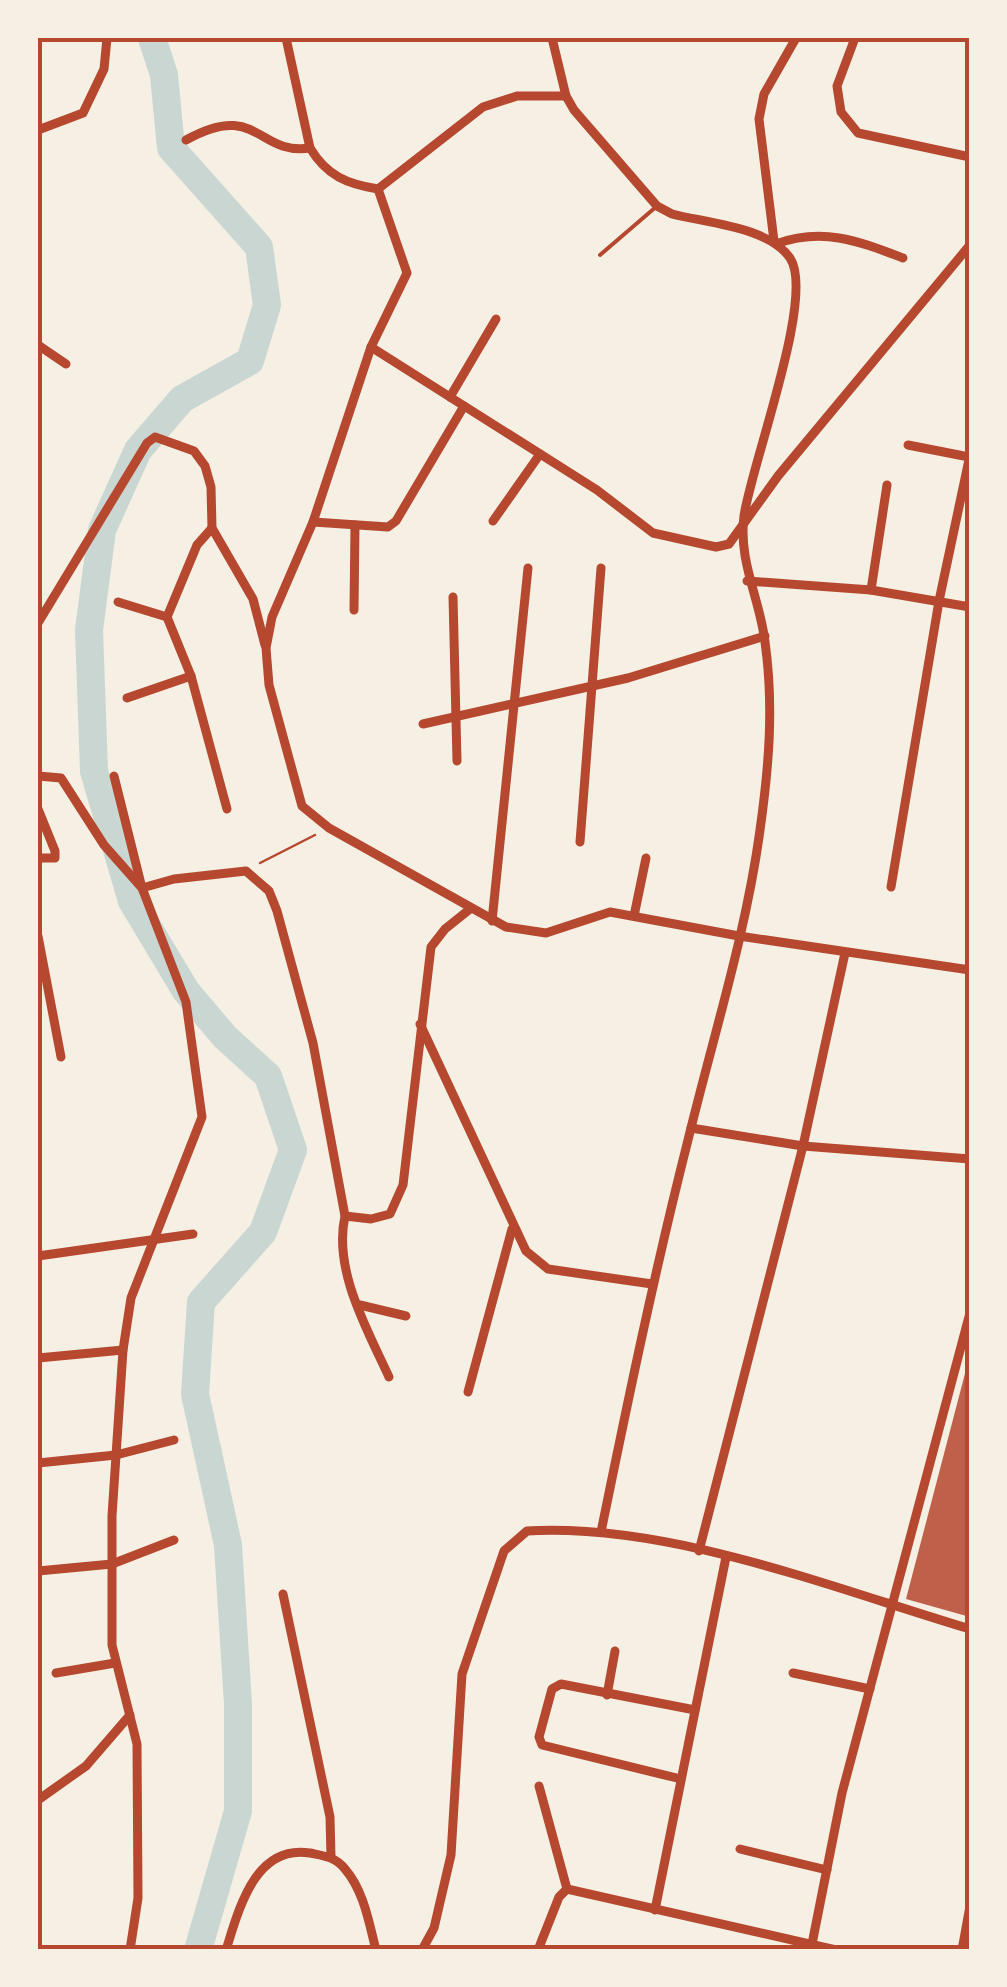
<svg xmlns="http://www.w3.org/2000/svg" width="1007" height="1987" font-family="Helvetica,sans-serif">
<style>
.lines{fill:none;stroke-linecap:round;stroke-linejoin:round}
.river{stroke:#c9d6d2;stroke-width:28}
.building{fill:#bf614a}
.path{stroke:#b5482f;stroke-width:2.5}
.service{stroke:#b5482f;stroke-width:4}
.minor{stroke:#b5482f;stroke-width:9}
.neatline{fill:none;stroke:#b5482f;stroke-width:4}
</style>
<rect width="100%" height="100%" fill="#f6efe4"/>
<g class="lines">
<polyline class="river" points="152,38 164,75 171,148 259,247 267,305 250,361 182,399 138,450 102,530 89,630 94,771 132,901 186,991 225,1037 268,1076 293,1150 263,1232 201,1302 195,1394 228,1545 238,1704 238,1811 198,1950"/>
</g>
<polygon class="building" points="968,1362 970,1362 970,1617 906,1599"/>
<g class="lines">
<polyline class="path" points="260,863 315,835"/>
<polyline class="service" points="600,255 657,206"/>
<g class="minor">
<path d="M286,38L310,148C327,176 347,184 378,189L483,107L517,96H566"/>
<path d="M552,38L566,96L574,110L657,206L672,214C707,223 769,227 790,258C816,296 751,465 744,516C738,561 760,599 765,642C774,706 769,766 760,830C746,934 713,1037 688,1140C655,1270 628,1400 601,1532"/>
<polyline points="855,38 837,86 841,112 858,133 970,157"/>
<polyline points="38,130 83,113 104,69 107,38"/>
<path d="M186,140C258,100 257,156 310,148"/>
<polyline points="378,189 407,273 371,347 313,522 272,617 266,648 269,685 302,806 329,828 506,927 546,933 610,912 739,936 970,970"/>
<polyline points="774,241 759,119 764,94 796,38"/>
<path d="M776,244C823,227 858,241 903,258"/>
<polyline points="38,345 66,364"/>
<polyline points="371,347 597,490 653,533 716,547 729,544 778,476 970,245"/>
<polyline points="450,397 496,319"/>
<polyline points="908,445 969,457"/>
<polyline points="493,521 540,454"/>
<polyline points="313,522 388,527 396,521 464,406"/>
<polyline points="212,528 197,545 167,617 191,676 227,809"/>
<polyline points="747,581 871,590 970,607"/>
<polyline points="871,590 887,485"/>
<polyline points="453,597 457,761"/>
<polyline points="118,602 167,617"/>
<polyline points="354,610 355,525"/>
<polyline points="38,623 147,443 155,437 194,451 205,466 211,487 212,528 253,599 265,645"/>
<polyline points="127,698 191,676"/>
<polyline points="423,724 628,678 765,636"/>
<polyline points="38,776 61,778 104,845 142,888 186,1002 202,1117 131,1298 123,1350 112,1516 112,1645 137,1744 138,1898 130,1950"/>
<path d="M114,776L142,888L174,879L246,871L269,891L277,911L313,1043L345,1216C333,1270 367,1329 389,1377"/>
<polyline points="38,809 55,851 55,858 38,858"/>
<polyline points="580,842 601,568"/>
<polyline points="891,887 939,601 970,455"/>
<polyline points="634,916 646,858"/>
<polyline points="492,921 528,568"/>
<polyline points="38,936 61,1057"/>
<polyline points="420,1024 526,1251 548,1269 652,1284"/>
<polyline points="691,1128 803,1146 970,1159"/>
<polyline points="345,1216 371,1219 390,1214 403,1185 431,947 445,929 470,909"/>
<polyline points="38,1256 193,1234"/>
<polyline points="360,1305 406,1316"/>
<polyline points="38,1358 123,1350"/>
<polyline points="468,1392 512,1229"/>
<polyline points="38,1463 116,1455 174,1440"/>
<polyline points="699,1551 803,1146 845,953"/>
<polyline points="38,1571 112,1564 174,1540"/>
<polyline points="283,1594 330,1817 331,1857"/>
<polyline points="56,1673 115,1663"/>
<polyline points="793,1673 870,1689"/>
<polyline points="607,1695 615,1651"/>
<polyline points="681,1779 542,1745 539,1737 552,1689 561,1684 695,1710"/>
<polyline points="539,1786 567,1889"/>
<polyline points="38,1800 86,1766 130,1715"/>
<polyline points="740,1849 827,1870"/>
<polyline points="567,1889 836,1950"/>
<polyline points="655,1910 726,1557"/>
<polyline points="812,1944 842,1793 970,1313"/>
<path d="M226,1950C239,1909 255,1844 310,1853C325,1856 336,1857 345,1869C364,1891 369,1923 376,1950"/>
<path d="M422,1950L434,1928L451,1855L462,1674L504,1551L527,1531C671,1523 832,1588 970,1629"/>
<polyline points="538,1950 559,1897 567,1889"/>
<polyline points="962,1950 970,1906"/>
</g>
</g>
<rect width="1007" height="1987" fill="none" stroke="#f6efe4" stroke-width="80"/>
<rect x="40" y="40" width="927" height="1907" class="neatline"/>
</svg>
